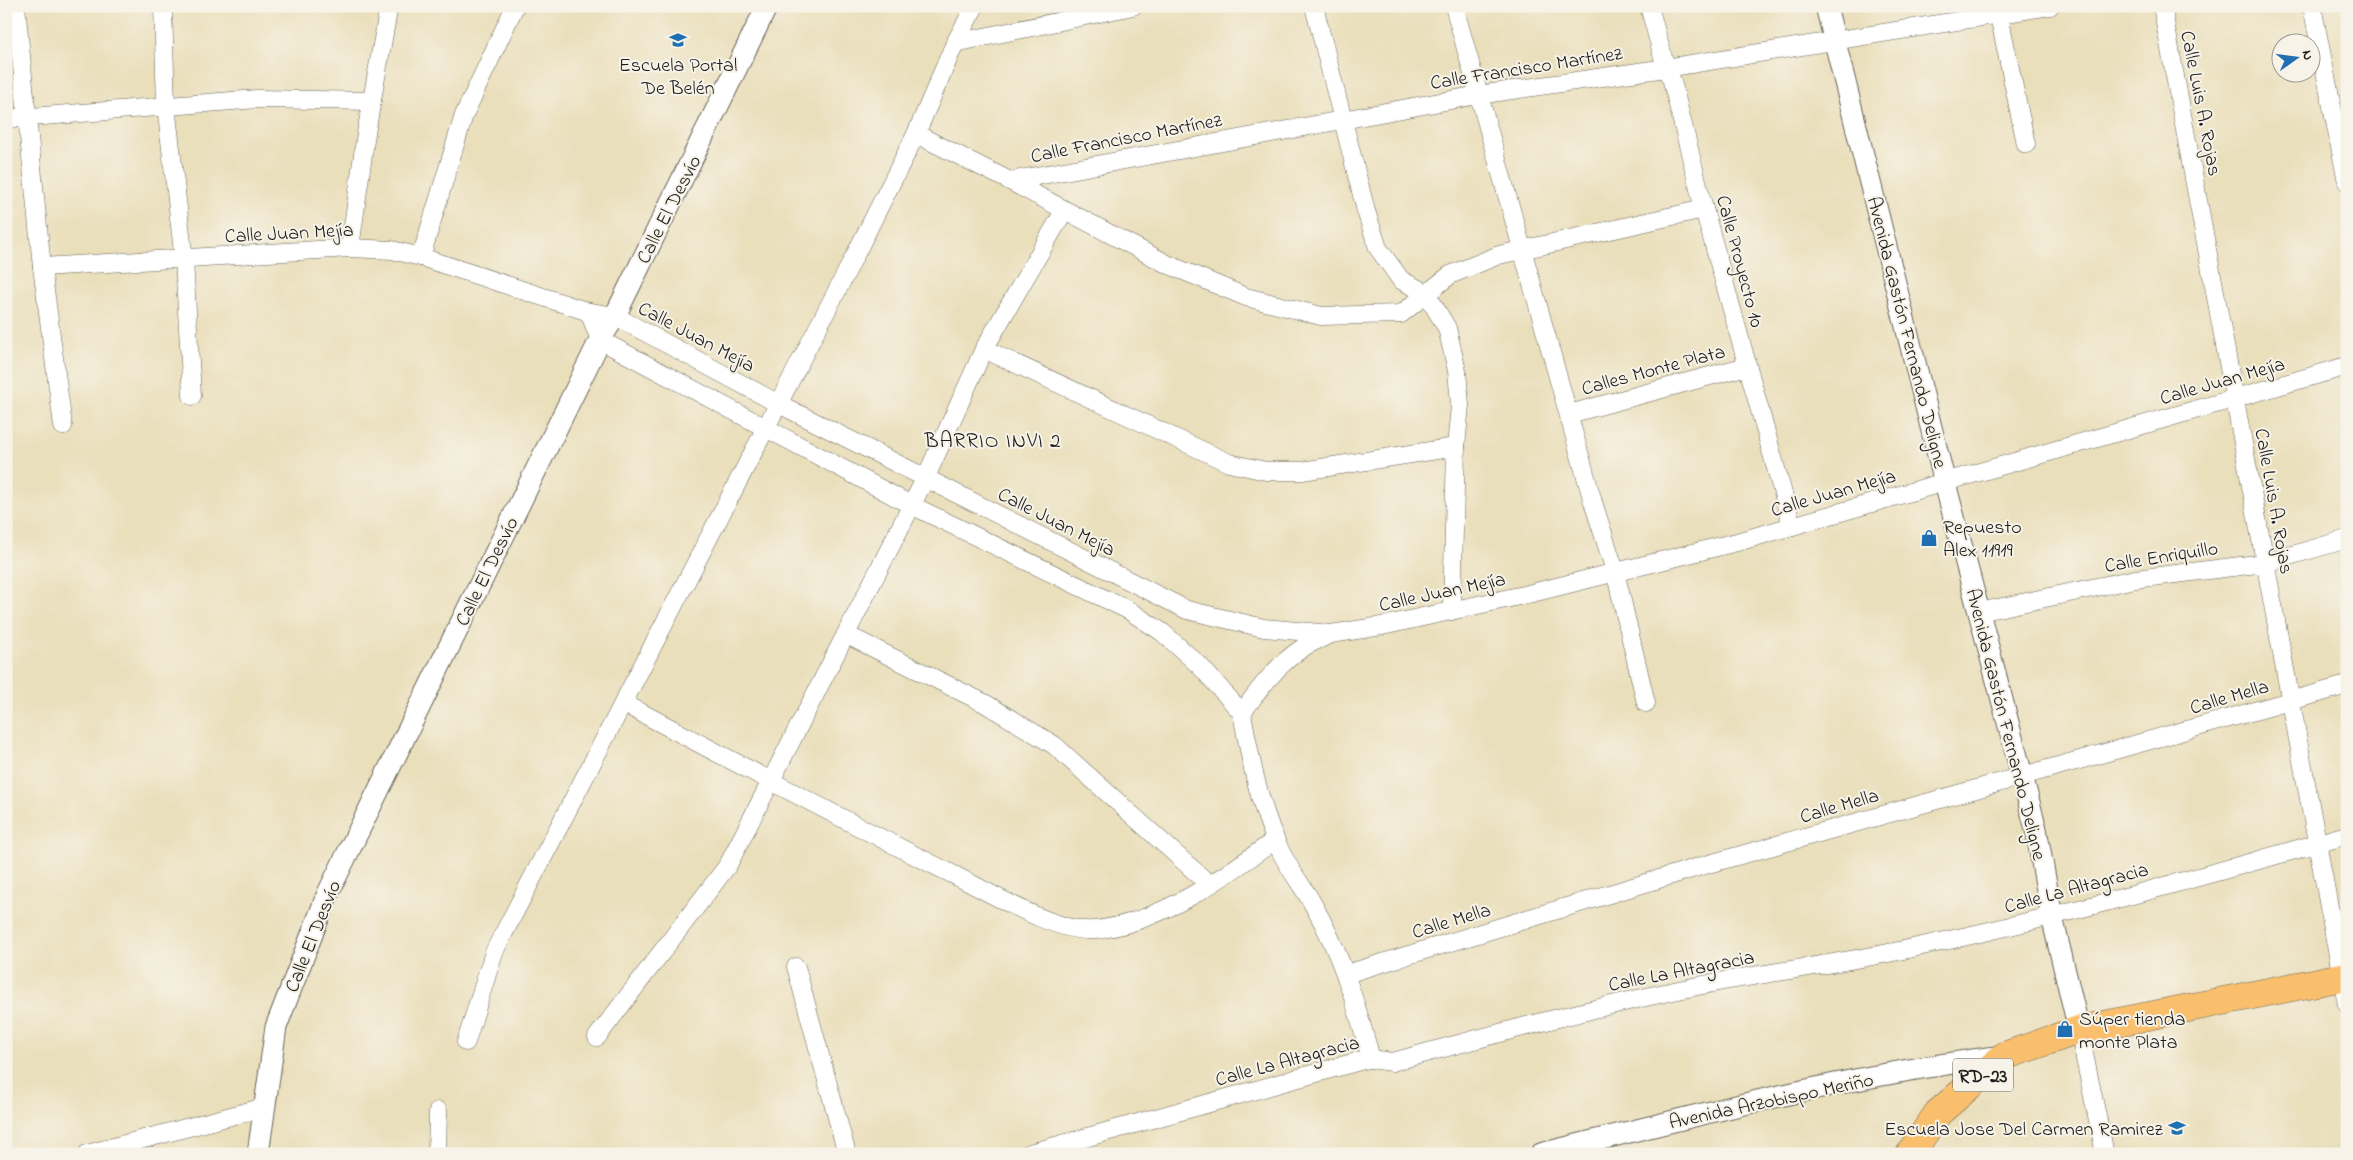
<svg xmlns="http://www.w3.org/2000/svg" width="2353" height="1160" font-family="'Indie Flower',sans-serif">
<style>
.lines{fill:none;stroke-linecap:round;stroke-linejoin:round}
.minor-casing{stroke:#646054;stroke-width:19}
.tertiary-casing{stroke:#646054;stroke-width:23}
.primary-casing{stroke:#646054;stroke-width:29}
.minor{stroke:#fff;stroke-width:18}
.tertiary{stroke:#fff;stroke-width:21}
.primary{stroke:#f9bf6d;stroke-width:28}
.labels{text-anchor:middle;stroke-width:4;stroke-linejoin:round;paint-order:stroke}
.shield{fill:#f7f3e8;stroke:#5e5c59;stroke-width:1}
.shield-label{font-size:19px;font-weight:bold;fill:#1c1c1c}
.poi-label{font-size:20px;fill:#1c1c1c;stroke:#f7f3e8;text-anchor:start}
.street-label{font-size:20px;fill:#1c1c1c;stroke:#f7f3e8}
.neighbourhood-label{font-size:21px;letter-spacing:1px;fill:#1c1c1c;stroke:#f7f3e8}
</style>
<rect width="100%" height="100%" fill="#f7f3e8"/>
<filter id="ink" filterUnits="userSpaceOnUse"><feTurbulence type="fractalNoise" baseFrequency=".02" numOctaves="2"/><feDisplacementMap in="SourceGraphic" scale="10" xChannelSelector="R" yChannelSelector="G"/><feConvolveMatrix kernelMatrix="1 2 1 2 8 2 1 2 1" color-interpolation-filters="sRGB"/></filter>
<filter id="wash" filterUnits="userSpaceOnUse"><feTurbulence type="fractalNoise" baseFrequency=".0096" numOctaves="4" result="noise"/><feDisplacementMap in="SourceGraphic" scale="20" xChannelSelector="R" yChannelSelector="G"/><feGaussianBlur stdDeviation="1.12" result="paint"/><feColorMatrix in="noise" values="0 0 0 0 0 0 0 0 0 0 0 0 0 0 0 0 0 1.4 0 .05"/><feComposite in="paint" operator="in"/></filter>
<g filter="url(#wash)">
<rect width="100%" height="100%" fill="#eadfbb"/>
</g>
<g filter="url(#ink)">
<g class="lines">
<g class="minor-casing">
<g id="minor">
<polyline points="16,6 42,267 63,426"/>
<polyline points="163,6 166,106 184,260 192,396"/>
<polyline points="1314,6 1366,211 1378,248 1401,280 1426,293 1447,328 1457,371 1460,405 1456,447 1452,611"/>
<polyline points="1454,6 1593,502 1615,571 1646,703"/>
<polyline points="1649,6 1666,68 1672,81 1704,209 1792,526"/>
<polyline points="1997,6 2026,144"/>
<polyline points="2162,6 2347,1004"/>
<polyline points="2312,6 2347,182"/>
<polyline points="955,43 1133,6"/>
<polyline points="6,119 257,99 372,101"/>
<polyline points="916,134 1010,181 1167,264 1246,297 1321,316 1401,314 1450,275 1499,255 1704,209"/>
<polyline points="1010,181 1478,95 1666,68 2050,6"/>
<polyline points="350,248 366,133 389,6"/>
<polyline points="421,257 464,115 515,6"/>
<polyline points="42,267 350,248 392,250 421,257 589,312 615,316 777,403 1187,610 1264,628 1331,634 1382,626 1528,594 1737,542 2347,366"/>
<polyline points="589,312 600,340 911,505 1128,610 1162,632 1200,666 1242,713"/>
<polyline points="984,349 1229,463 1266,471 1302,471 1456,447"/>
<polyline points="1569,414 1747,366"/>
<polyline points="1979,612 2135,579 2265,563 2347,539"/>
<polyline points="847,635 986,704 1054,745 1209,884"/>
<path d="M623,703C734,762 845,821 958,877C993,894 1056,933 1094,930C1159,924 1224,877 1275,840"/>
<path d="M1242,713C1250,757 1258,800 1276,841C1285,865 1302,884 1314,906C1341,954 1357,1006 1371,1059"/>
<path d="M1242,713C1259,689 1277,665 1301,649C1309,643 1320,639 1329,635"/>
<polyline points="796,967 847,1154"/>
<polyline points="1346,974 1705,865 2347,685"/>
<polyline points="2079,1030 2105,1154"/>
<polyline points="597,1037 728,865 926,477 984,349 1064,211"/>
<polyline points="466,1042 494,952 843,279 916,134 955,43 975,6"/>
<polyline points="87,1154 265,1107"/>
<polyline points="437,1154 438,1111"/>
<path d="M1027,1154L1363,1060L1371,1059L1392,1062C1499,1033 1605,1004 1713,983C1778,971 1843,963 1908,949C2056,918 2201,877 2347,835"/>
</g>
</g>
<g class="tertiary-casing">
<g id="tertiary">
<polyline points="1826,6 1945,483 2036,829 2052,917 2079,1030"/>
<polyline points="258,1154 276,1027 328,893 600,340 615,316 767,6"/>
<path d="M1541,1154C1694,1116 1847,1075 2004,1056"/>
</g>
</g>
<g class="primary-casing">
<polyline id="primary" points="1910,1154 1938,1113 2004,1056 2079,1030 2347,976"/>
</g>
<use href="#minor" class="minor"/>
<use href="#tertiary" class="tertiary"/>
<use href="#primary" class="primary"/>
</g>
</g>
<defs>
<g id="school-bare" transform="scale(1.35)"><path d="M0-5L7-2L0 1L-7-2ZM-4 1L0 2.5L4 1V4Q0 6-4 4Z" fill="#1f6fb2" stroke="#f7f3e8" stroke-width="2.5" paint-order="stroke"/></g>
<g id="shop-bare" transform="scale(1.35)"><path d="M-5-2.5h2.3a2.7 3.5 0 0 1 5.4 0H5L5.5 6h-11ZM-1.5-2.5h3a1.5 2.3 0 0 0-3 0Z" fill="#1f6fb2" stroke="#f7f3e8" stroke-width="2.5" paint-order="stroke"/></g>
</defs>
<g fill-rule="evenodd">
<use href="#school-bare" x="678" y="40"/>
<use href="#shop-bare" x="1929" y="538"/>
<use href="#shop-bare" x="2065" y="1029"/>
<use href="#school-bare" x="2177" y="1128"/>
</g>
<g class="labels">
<rect class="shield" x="1953" y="1058.5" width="60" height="33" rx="4"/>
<g class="shield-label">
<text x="1983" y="1082">RD-23</text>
</g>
<g class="poi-label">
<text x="678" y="71" text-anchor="middle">Escuela Portal<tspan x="678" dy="23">De Belén</tspan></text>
<text x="1943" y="533">Repuesto<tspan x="1943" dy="23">Alex 11919</tspan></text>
<text x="2079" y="1025">Súper tienda<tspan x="2079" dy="23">monte Plata</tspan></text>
<text x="2163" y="1135" text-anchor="end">Escuela Jose Del Carmen Ramirez</text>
</g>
<g class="street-label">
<text transform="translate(1526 67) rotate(-9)" y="7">Calle Francisco Martínez</text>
<text transform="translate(2202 103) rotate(79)" y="7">Calle Luis A. Rojas</text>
<text transform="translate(1126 137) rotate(-11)" y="7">Calle Francisco Martínez</text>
<text transform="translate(668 209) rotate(-63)" y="7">Calle El Desvío</text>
<text transform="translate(289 232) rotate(-3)" y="7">Calle Juan Mejía</text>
<text transform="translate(1741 261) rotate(75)" y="7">Calle Proyecto 10</text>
<text transform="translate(1908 332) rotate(76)" y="7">Avenida Gastón Fernando Deligne</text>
<text transform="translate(697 336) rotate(28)" y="7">Calle Juan Mejía</text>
<text transform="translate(1653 369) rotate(-15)" y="7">Calles Monte Plata</text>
<text transform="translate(2222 380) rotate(-16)" y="7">Calle Juan Mejía</text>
<text transform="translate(1833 492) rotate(-16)" y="7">Calle Juan Mejía</text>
<text transform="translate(2275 501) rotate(80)" y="7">Calle Luis A. Rojas</text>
<text transform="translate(1057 521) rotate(27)" y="7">Calle Juan Mejía</text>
<text transform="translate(2161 556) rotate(-9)" y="7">Calle Enriquillo</text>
<text transform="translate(486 571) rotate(-64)" y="7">Calle El Desvío</text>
<text transform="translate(1442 591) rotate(-12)" y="7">Calle Juan Mejía</text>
<text transform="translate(2229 696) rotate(-16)" y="7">Calle Mella</text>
<text transform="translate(2007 724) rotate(76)" y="7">Avenida Gastón Fernando Deligne</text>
<text transform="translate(1839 805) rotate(-16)" y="7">Calle Mella</text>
<text transform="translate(2076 887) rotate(-15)" y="7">Calle La Altagracia</text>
<text transform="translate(1451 920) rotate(-17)" y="7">Calle Mella</text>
<text transform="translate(312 936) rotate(-68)" y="7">Calle El Desvío</text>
<text transform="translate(1681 970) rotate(-11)" y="7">Calle La Altagracia</text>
<text transform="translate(1287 1060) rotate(-15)" y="7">Calle La Altagracia</text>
<text transform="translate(1771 1100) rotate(-12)" y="7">Avenida Arzobispo Meriño</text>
</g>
<g class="neighbourhood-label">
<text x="993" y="447">BARRIO INVI 2</text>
</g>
</g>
<rect width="2353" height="1160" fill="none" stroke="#f7f3e8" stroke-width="25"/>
<g transform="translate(2296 58) rotate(76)"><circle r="24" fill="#f7f3e8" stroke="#9f9d96"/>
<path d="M0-4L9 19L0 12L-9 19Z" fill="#1f6fb2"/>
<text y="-8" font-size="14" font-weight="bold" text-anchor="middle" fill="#1c1c1c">N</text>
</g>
</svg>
